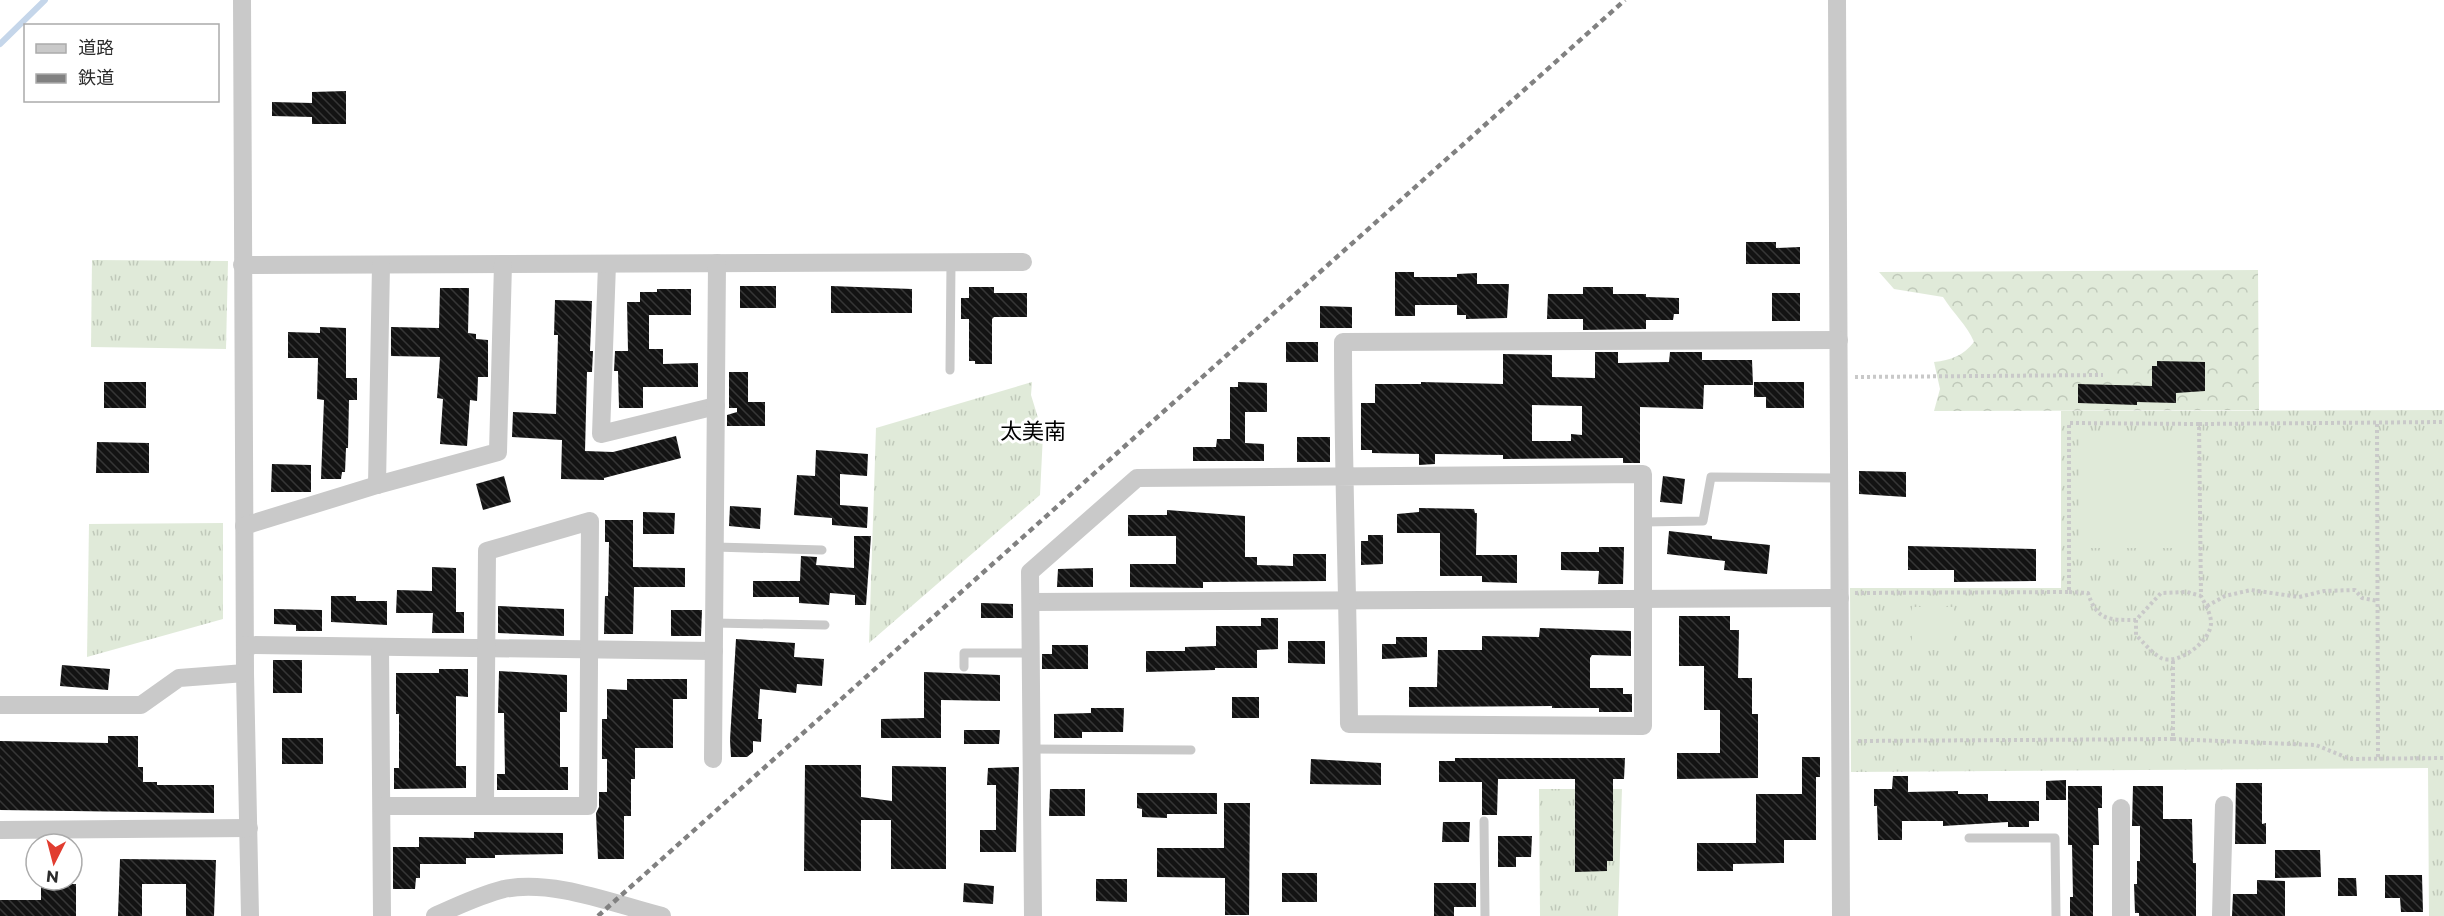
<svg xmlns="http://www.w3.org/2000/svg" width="2444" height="916" font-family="Montserrat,'Noto Sans JP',sans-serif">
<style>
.grass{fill:url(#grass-tufts)}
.forest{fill:url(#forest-crowns)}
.pitch{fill:#e0ead9}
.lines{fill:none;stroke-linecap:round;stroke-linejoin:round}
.stream{stroke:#c5d6ea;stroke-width:6}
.building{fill:url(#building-back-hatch);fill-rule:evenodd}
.path{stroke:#c9c9c9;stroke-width:4;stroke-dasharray:3 3;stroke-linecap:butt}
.lane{stroke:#c9c9c9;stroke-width:9}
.street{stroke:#c9c9c9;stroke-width:18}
.rail{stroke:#818181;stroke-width:4.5;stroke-dasharray:6 4.5;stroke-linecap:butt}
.labels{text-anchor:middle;stroke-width:6;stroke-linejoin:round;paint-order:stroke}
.quarter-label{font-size:22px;fill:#000;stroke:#fff}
</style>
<defs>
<pattern id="grass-tufts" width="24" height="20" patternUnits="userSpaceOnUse" patternTransform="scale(1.5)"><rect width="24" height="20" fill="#e0ead9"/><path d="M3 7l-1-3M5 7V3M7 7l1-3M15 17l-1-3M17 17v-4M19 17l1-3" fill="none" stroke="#c0c9ba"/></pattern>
<pattern id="forest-crowns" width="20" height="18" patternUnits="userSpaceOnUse" patternTransform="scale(1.5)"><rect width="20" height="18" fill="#e0ead9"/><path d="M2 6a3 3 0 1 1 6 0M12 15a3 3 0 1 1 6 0" fill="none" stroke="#c0c9ba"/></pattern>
<pattern id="building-back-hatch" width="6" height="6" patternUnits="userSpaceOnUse" patternTransform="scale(1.5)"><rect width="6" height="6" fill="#131313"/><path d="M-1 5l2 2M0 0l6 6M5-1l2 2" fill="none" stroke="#363636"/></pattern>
</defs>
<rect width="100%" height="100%" fill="#fff"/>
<g class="grass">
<polygon points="92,260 228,261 226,349 91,347"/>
<polygon points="1032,382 1031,395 1043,434 1040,495 869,643 876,428"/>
<polygon points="2444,410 2444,916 2429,916 2428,768 1851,772 1850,588 2061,588 2061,411"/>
<polygon points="223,523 223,619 87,657 89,524"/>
<polygon points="1539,789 1622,789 1618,916 1540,916"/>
</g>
<path class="forest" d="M2258,270L2259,410L1934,411L1940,389L1934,362C1951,360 1963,356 1974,342C1967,325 1953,313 1943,297L1894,289L1879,272Z"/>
<g class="pitch">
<rect x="2079" y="438" width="113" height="110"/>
<rect x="1912" y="607" width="42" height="43"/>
</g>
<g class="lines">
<polyline class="stream" points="0,44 45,0"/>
</g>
<g class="building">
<polygon points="346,91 346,124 312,124 312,117 272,116 272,102 312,103 312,92"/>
<polygon points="1746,242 1776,242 1776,248 1800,247 1800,264 1746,264"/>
<polygon points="1395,272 1414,272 1414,277 1457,277 1457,274 1477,273 1477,284 1509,284 1507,318 1466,319 1466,315 1457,315 1457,305 1415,305 1415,316 1395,316"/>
<rect x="740" y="286" width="36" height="22"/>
<polygon points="831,286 912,289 912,313 831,313"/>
<polygon points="969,287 994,287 994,293 1027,293 1027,317 994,317 992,319 992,364 975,364 975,361 969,361 969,319 961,319 961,298 969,298"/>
<polygon points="1583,287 1613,287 1613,294 1646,294 1646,297 1679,298 1679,314 1674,314 1673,320 1646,320 1646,329 1583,330 1583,319 1547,319 1548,294 1583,294"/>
<polygon points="440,288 469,288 468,333 476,334 476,339 488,340 488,377 478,377 477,401 470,400 467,446 440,444 443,399 437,398 440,357 391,356 391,327 439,328"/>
<polygon points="657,289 691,289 691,315 649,315 649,349 663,349 663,364 698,363 698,387 643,387 643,408 619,408 618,371 614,371 615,351 628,351 627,302 640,302 640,292 657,292"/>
<rect x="1772" y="293" width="28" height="28"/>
<polygon points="555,300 592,301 590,351 593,351 592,372 587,372 585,451 613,452 676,436 681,458 604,478 604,480 561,479 562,440 512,437 513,412 556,414 558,335 554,335"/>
<polygon points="1320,306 1352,307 1352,328 1320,328"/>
<polygon points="320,327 346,328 346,378 357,378 357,400 349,400 348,448 346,448 345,472 342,472 341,479 321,479 324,400 317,399 318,358 288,358 288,332 320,333"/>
<rect x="1286" y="342" width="32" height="20"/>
<path d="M1595,352H1618V363L1669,362L1670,352H1702V360H1752L1753,385H1704L1703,409L1640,407V463H1623V458L1503,459V455L1435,454V464L1419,465V454L1372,453V450H1361V403H1375V384H1421V382L1503,384V354L1552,355V377L1595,378ZM1532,405L1582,406V435L1571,434V441H1532Z"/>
<polygon points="2157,361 2205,362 2205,391 2176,393 2176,403 2137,402 2137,405 2078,403 2078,384 2152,386 2152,366 2157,366"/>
<polygon points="729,372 748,372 748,402 765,402 765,426 727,426 727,415 737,412 737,408 729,408"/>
<rect x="104" y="382" width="42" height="26"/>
<polygon points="1238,382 1267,383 1267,412 1245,412 1245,443 1264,444 1264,461 1193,461 1193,447 1216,447 1217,439 1230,439 1230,387 1238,387"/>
<polygon points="1754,382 1804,382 1804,408 1766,408 1766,397 1754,397"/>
<rect x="1297" y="437" width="33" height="25"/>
<polygon points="97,442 149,443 149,473 96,473"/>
<polygon points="816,450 868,454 867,476 840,474 840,505 868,507 867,528 832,525 832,518 794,515 797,475 815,476"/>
<polygon points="272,464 311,465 311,492 271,492"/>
<polygon points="1859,471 1906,472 1906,497 1859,494"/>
<polygon points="504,476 511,502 483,510 476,484"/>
<polygon points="1663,476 1685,479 1682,504 1660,502"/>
<polygon points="730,506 761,508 760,529 729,526"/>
<polygon points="1419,508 1474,509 1475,513 1477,513 1476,555 1517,555 1517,583 1482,582 1482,576 1440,576 1440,533 1397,533 1397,514 1419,512"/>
<polygon points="1167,510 1245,516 1245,557 1257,557 1257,565 1293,566 1293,554 1326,554 1326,581 1203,582 1203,588 1130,587 1130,564 1176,564 1176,536 1128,536 1128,515 1167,515"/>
<polygon points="643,512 675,513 674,534 643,534"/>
<polygon points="605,520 633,520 633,567 685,568 685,587 634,587 633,634 604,634 605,596 608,596 609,542 605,542"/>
<polygon points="1669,531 1712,536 1712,539 1770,545 1767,574 1724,570 1725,561 1667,554"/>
<polygon points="1368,535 1383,535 1383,564 1361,565 1361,541 1368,541"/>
<polygon points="854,536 871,536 866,605 855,605 855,595 830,593 829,605 799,603 799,597 753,597 753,581 800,581 801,556 817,557 816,565 854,568"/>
<polygon points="1908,546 2036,549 2036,581 1954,582 1954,570 1908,570"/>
<polygon points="1599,547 1624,547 1623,584 1598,584 1599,571 1561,570 1561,552 1599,552"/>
<polygon points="432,567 456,568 456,612 464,612 464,633 432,633 433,613 396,613 397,590 432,591"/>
<polygon points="1093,568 1093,587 1057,587 1058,569"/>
<polygon points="331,596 356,596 356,601 387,601 387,625 331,622"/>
<polygon points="981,603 1013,604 1013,618 981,618"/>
<polygon points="498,606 564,609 564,636 498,633"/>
<polygon points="274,609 322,610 322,631 296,631 296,625 274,624"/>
<polygon points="671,610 702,610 701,636 671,636"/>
<polygon points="1679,616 1730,616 1730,630 1739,630 1738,678 1752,678 1752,714 1758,714 1758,778 1677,779 1677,753 1720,753 1720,710 1704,710 1704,666 1679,666"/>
<polygon points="1261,618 1278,618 1278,649 1257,650 1257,668 1215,668 1215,670 1146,672 1146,651 1185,651 1185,647 1216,646 1216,626 1261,626"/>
<polygon points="1540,628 1631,631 1631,656 1592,655 1590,658 1590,688 1623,688 1623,694 1632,694 1632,712 1599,712 1599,708 1552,708 1552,706 1409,707 1409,687 1437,687 1438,650 1482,650 1482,636 1539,637"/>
<polygon points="1396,637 1427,637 1427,657 1382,659 1382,644 1396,644"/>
<polygon points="736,639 795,643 794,657 824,659 822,686 797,684 796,693 760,689 758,719 762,719 761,742 753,741 753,752 747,757 731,757 730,740"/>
<polygon points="1288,641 1325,641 1325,664 1288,663"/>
<polygon points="1052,645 1088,645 1088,669 1042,669 1042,654 1052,654"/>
<rect x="273" y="660" width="29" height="33"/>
<polygon points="62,665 110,669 108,690 60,686"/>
<polygon points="439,669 468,669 468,697 456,696 456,766 466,766 466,788 394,789 394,768 399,768 399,714 396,714 396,673 439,673"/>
<polygon points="499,671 567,675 567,712 560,712 560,767 568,767 568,790 497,790 497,774 505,774 504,713 498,713"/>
<polygon points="924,672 1000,675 1000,701 941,700 941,738 881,738 881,719 924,718"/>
<polygon points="627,679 687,679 687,699 673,699 673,748 635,748 635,779 631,779 631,816 624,816 624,859 598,859 596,813 599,807 599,792 607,792 607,759 602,759 602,719 607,719 607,689 627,690"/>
<rect x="1232" y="697" width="27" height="21"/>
<polygon points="1091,708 1124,708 1123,732 1082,732 1082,738 1054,738 1054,714 1091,713"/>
<polygon points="964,730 1000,730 999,744 964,744"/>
<polygon points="108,736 138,736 138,767 143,767 143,782 157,782 157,785 214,785 214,813 0,810 0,741 108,743"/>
<rect x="282" y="738" width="41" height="26"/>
<polygon points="1802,757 1820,757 1820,777 1816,777 1816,840 1784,840 1784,863 1733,864 1733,871 1697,871 1697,843 1756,843 1756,794 1802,794"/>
<polygon points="1455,758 1625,758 1624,779 1613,779 1613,861 1607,861 1607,871 1575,872 1575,779 1498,779 1497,815 1482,815 1482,782 1439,782 1439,761 1455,761"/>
<polygon points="1311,759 1381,763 1381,785 1310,784"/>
<polygon points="805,765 861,765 861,797 892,801 892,766 946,767 946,869 891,869 891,820 861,820 861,871 804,871"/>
<polygon points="1019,767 1016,852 980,852 980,830 996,830 996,785 987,785 988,768"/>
<polygon points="1893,776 1908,776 1908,792 1958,791 1958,794 1988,794 1988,801 2039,801 2039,821 2029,821 2029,827 2008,827 2008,822 1943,826 1943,821 1902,821 1902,840 1878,840 1877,806 1874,806 1874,789 1892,789"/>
<polygon points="2066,780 2066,800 2046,800 2046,781"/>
<polygon points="2236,783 2262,783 2262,824 2266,823 2266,844 2235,844"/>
<polygon points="2068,786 2102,786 2102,808 2098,808 2099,845 2093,845 2093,916 2070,916 2070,897 2073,897 2072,845 2068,845"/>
<polygon points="2133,786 2163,786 2163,819 2192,819 2193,863 2196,863 2196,916 2139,916 2139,913 2135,913 2134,884 2137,884 2137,861 2140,861 2140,826 2132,826"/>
<polygon points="1050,789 1085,789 1085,816 1049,816"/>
<polygon points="1137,793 1217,793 1217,814 1167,814 1167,818 1142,817 1142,809 1137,808"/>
<polygon points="1224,803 1250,803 1249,915 1225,915 1225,878 1157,877 1157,848 1224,848"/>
<polygon points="1443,822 1470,822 1469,842 1442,842"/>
<polygon points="474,832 563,833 563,854 495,855 495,858 466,858 466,864 420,864 420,878 416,878 415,889 393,889 393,847 419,847 419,837 474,838"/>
<polygon points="1498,836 1532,836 1531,857 1516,857 1516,867 1498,867"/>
<polygon points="2275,850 2320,850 2321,877 2275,878"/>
<polygon points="120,859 216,860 214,916 186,916 186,884 142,884 142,916 118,916"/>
<rect x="1282" y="873" width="35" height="29"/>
<polygon points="2385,875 2422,875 2423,912 2401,912 2400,898 2385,898"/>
<polygon points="2338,878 2356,878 2357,896 2338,896"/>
<polygon points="1096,879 1127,879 1127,902 1096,901"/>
<polygon points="2257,880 2285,881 2285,916 2232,916 2233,894 2257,894"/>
<polygon points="964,883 994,886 993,904 963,902"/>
<polygon points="1434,883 1476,883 1476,907 1454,907 1454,916 1434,916"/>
<polygon points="41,884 76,884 76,916 0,916 0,900 41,900"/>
</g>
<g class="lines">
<g class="path">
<polyline points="1855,377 2103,375"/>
<polyline points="2199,424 2444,422"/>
<polyline points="2377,424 2378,758"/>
<path d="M2069,592L2088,593C2097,621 2109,620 2136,620"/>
<path d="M1855,593L2069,592V423L2199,424L2201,596C2205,604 2211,614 2211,623C2211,641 2178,666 2161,658C2152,653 2143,642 2136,635V620L2161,593L2187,592L2201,596"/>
<polyline points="2207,606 2225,596 2251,590 2299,597 2324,591 2355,590 2362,598 2378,601"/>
<polyline points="2173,739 2316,745 2350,759 2444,758"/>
<polyline points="1858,741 2173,739 2173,659"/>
</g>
<g class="lane">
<polyline points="950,370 951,263"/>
<polyline points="1643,522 1703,521 1711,477 1839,478"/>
<polyline points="715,547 822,550"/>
<polyline points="714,623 825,625"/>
<polyline points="964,667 964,653 1030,653"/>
<polyline points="1031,749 1191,750"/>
<polyline points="1484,821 1485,916"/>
<polyline points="1969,838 2055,838 2056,916"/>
</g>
<g class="street">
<polyline points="242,0 245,673 250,916"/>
<polyline points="1837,0 1841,916"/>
<polyline points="607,264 601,434 716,406"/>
<polyline points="242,265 1023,262"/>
<polyline points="377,485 381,265"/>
<polyline points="244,526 377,485 498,452 503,264"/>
<polyline points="1031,602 1840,598"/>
<polyline points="245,645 714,651"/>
<polyline points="380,647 382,916"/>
<polyline points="0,705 141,705 179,678 245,673"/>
<polyline points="713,759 717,263"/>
<polyline points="382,806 588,806 590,521 487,551 485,806"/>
<polyline points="2121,808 2121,916"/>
<polyline points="0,830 249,828"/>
<path d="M435,916C457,906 480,895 504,889C553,879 614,904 662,916"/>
<path d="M1033,916L1030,572L1137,478L1643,474V726L1349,724C1348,597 1343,470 1343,342L1839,340"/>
<polyline points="2221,916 2224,805"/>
</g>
<polyline class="rail" points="598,916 1625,0"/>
</g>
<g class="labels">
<g class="quarter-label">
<text x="1033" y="439">太美南</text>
</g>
</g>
<rect x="24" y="24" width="195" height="78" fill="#ffffff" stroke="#ababab" stroke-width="1.5"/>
<rect x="36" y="44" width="30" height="9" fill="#c9c9c9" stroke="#ababab" stroke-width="1.5"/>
<text x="78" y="54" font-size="18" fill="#2c2c2c">道路</text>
<rect x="36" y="74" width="30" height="9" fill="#818181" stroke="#ababab" stroke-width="1.5"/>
<text x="78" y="84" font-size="18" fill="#2c2c2c">鉄道</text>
<g transform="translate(54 862) rotate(186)"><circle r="28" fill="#ffffff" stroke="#ababab" stroke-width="1.5"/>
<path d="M0-4.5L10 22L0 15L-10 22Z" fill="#e13d30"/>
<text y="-9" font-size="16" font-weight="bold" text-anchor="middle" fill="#2c2c2c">N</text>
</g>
</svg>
